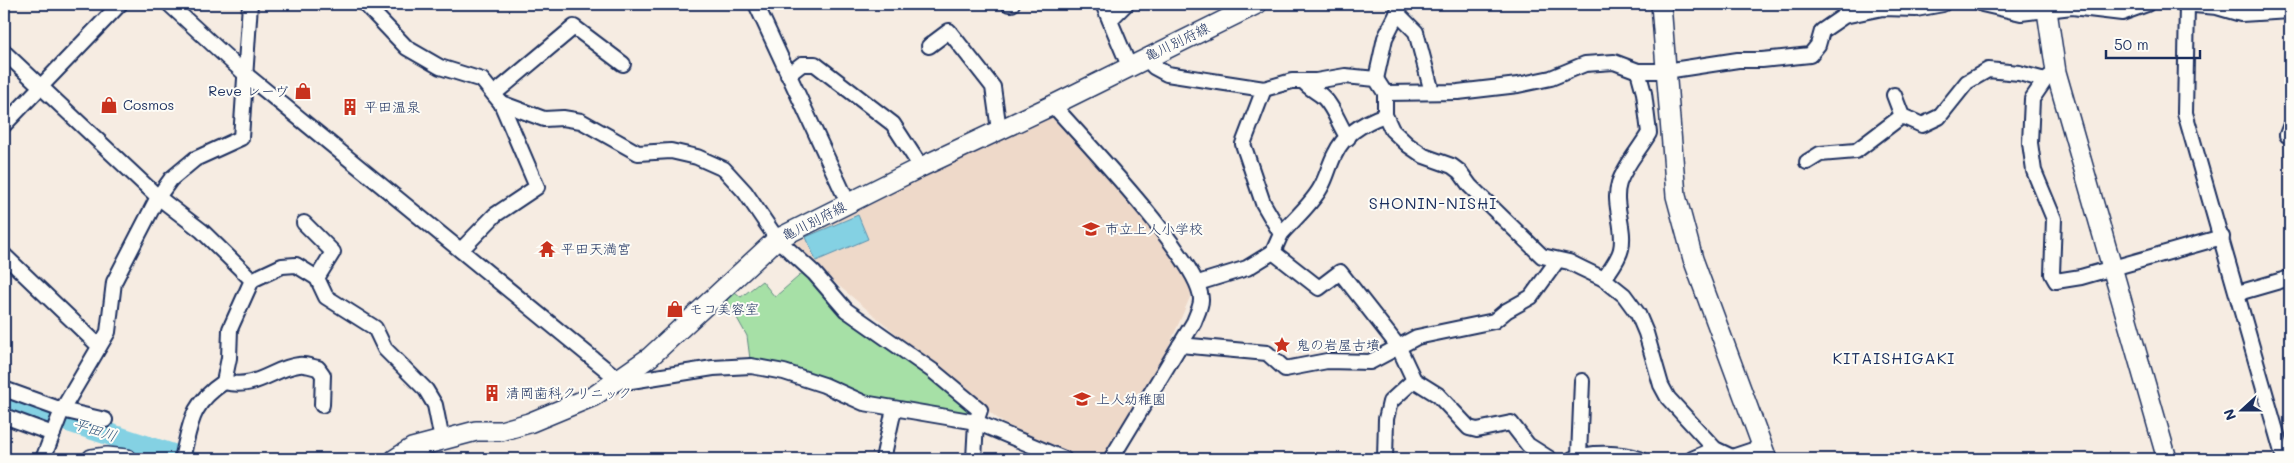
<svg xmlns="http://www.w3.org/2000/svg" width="2294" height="463" font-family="Mali,'Klee One',sans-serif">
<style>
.built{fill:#eed9c9}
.green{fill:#a6e0a6;stroke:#608882}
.water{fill:#84d1e3;stroke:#5a90ae}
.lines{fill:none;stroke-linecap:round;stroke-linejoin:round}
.river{stroke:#84d1e3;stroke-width:22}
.street-casing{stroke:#1b2f5e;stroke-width:18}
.secondary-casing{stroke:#1b2f5e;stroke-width:22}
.street{stroke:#fdfcf7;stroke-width:14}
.secondary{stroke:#fdfcf7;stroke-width:19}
.labels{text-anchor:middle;stroke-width:4;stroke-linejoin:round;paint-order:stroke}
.street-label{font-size:14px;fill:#1b2f5e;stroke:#fdfcf7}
.poi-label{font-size:14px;fill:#1b2f5e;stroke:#fdfcf7;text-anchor:start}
.water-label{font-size:15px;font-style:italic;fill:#35587f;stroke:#fdfcf7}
.quarter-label{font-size:16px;letter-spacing:1px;fill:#1b2f5e;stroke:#fdfcf7}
</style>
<rect width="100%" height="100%" fill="#f6ece2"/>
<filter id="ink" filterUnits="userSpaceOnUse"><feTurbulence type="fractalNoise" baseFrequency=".02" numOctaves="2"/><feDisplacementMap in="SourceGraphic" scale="10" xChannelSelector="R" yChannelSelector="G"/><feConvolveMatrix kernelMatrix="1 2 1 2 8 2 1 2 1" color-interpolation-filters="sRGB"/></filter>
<g filter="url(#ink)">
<polygon class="built" points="1057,115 1129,197 1194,288 1156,376 1104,459 1076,459 1003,423 784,240"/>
<polygon class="green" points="806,270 877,337 975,411 973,417 864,398 811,376 750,359 747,336 727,300 735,292 741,297 762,281 775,297"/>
<polygon class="water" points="858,215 868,239 816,261 806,237"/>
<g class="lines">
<polyline class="river" points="4,400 185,459"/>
<g class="street-casing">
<g id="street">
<polyline points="169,4 244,73 619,380 631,381 713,368 751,366 784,372 824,385 864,403 976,422 1064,459"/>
<polyline points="365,4 407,48 440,67 482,80 501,103 537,187 495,215 461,250"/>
<polyline points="756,4 848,203"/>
<polyline points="1009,4 1012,4"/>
<polyline points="1103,4 1129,66"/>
<polyline points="1982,4 2021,13 2072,7 2122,13 2147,4"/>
<polyline points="2183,4 2217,7 2241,14 2290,11"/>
<polyline points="2187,4 2185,113 2284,459"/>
<polyline points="1397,13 1416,32 1432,92"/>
<polyline points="1110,20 1126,4"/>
<polyline points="929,46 949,31 993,87 999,130"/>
<path d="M4,52L158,197L202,231L252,280L230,329L229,358L224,382C190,405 191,422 182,459"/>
<polyline points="1146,58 1154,67 1167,74 1264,89 1292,81 1316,81 1345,76 1376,79 1385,93 1458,92 1518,85 1551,78 1585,64 1614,62 1638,71 1666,71 1738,60 1762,60 1810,55 1818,45 1822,31 1844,16 1883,8 1916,9 1943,4"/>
<polyline points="2056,72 2045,80 2032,99 2030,143 2034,171 2054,219 2052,274 2056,281 2081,277 2222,237"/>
<polyline points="788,75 802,64 815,64 893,124 921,167"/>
<polyline points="1376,79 1385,38 1402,4"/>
<path d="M1303,81C1311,91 1318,91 1325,99C1335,110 1339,125 1348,138"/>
<polyline points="1264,89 1243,144 1263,203 1281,234 1273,252"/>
<polyline points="1385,93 1385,115 1392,130 1408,145 1424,156 1452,166 1460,172 1470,186 1542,256 1569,262 1581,268 1604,279 1624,295 1638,314 1646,333 1661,385 1668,398 1715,449 1732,457 1762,447"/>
<polyline points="494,94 574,27 623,64"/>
<polyline points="1894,95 1902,116 1922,125 1939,117 1967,82 1988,70 2019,73 2045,80"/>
<polyline points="501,103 544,119 563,118 581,121 638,153 671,151 697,157 724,169 745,192 777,239 814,273 846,310 933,371 980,410 976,422 974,459"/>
<path d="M1053,105C1082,138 1202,263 1201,300C1201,307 1196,316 1194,322L1111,459"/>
<polyline points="4,125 120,4"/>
<polyline points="2287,135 2290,127"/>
<polyline points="1807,162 1820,154 1856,151 1902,116"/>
<polyline points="304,223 333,252 317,278"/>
<path d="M1281,234C1294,219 1312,204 1321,187C1327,177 1329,165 1335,154C1344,134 1365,122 1385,115"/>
<polyline points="4,255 99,346"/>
<path d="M1604,279C1610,270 1619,259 1621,249C1626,227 1612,205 1619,183C1625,165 1640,149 1649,133L1644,93L1638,71"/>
<polyline points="252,280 282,266 296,265 317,278 326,297 375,328 385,349 426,390 435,405 442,440"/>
<polyline points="1198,283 1247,268 1273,252 1319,288 1340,272 1398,346 1414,380 1438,395 1469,428 1477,430 1511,423 1528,445 1550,459"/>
<polyline points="2238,293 2290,278"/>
<polyline points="1180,345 1267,353 1285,369 1327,361 1370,362 1417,337 1494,321 1506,311 1531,297 1557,261"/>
<path d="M224,382C257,390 272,368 299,365C305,364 312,367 318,368L323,375L322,405"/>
<polyline points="4,389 62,410 105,420"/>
<polyline points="4,416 53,434"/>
<polyline points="1579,456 1582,381"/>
<polyline points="43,459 62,410 108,332 114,282 158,197 171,179 195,159 241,138 250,4"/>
<polyline points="883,459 894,409"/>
<polyline points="1385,459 1386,419 1390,402 1414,380"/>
<path d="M1572,459C1592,451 1620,453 1640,459"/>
<polyline points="1692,459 1715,449"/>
</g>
</g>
<g class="secondary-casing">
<g id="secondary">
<polyline points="1661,4 1676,196 1693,259 1767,459"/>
<polyline points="2046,4 2056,72 2167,459"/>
<polyline points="92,459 107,457 127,459"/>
<polyline points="395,459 412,448 442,440 476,431 501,431 529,423 594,396 650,357 777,239 921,167 1053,105 1257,4"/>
</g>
</g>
<use href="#street" class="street"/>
<use href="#secondary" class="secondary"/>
</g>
</g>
<defs>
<g id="shop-bare" transform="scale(1.35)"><path d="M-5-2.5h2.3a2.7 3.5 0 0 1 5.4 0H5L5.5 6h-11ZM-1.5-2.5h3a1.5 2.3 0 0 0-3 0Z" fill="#c8321e" stroke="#fdfcf7" stroke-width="2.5" paint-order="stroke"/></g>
<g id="building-bare" transform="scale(1.35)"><path d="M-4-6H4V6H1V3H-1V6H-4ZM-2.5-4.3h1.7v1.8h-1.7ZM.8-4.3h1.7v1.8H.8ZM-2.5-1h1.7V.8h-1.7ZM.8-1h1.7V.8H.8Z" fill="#c8321e" stroke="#fdfcf7" stroke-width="2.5" paint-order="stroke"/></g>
<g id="school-bare" transform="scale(1.35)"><path d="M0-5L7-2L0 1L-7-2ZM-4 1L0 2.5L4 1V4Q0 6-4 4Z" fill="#c8321e" stroke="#fdfcf7" stroke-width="2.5" paint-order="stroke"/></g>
<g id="temple-bare" transform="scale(1.35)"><path d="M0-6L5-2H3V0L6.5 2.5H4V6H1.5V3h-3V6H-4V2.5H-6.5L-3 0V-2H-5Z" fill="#c8321e" stroke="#fdfcf7" stroke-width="2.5" paint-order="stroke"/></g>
<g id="sight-bare" transform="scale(1.35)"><path d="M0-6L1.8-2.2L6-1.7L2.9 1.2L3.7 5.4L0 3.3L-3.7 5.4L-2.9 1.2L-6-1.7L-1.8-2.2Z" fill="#c8321e" stroke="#fdfcf7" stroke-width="2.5" paint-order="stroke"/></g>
</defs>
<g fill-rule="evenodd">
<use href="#shop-bare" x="303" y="91"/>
<use href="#shop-bare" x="109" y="105"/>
<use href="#building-bare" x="350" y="107"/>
<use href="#school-bare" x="1091" y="229"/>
<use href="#temple-bare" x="547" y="249"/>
<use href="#shop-bare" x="675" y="309"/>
<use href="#sight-bare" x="1282" y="345"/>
<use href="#building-bare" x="492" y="393"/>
<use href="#school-bare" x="1082" y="399"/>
</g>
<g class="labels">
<g class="street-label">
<text transform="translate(1177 42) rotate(-26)" y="5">亀川別府線</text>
<text transform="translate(814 221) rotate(-27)" y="5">亀川別府線</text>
</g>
<g class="poi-label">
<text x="289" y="96" text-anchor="end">Reve レーヴ</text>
<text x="123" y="110">Cosmos</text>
<text x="364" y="112">平田温泉</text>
<text x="1105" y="234">市立上人小学校</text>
<text x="561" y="254">平田天満宮</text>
<text x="689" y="314">モコ美容室</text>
<text x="1296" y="350">鬼の岩屋古墳</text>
<text x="506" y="398">清岡歯科クリニック</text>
<text x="1096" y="404">上人幼稚園</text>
</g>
<g class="water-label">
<text transform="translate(95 430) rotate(18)" y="5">平田川</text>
</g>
<g class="quarter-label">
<text x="1433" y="209">SHONIN-NISHI</text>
<text x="1894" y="364">KITAISHIGAKI</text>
</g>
</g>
<rect width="2294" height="463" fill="none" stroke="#fdfcf7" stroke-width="20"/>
<rect x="10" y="10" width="2274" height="443" fill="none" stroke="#1b2f5e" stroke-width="2" filter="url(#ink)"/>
<g transform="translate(2242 410) rotate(249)" stroke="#fdfcf7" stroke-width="4" paint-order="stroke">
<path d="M0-4L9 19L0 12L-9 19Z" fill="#1b2f5e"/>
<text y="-8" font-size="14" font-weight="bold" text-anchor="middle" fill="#1b2f5e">N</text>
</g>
<path d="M2106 50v8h94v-8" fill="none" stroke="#1b2f5e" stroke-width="2.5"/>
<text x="2114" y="50" font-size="15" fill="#1b2f5e" stroke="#fdfcf7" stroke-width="4" paint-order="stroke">50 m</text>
</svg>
